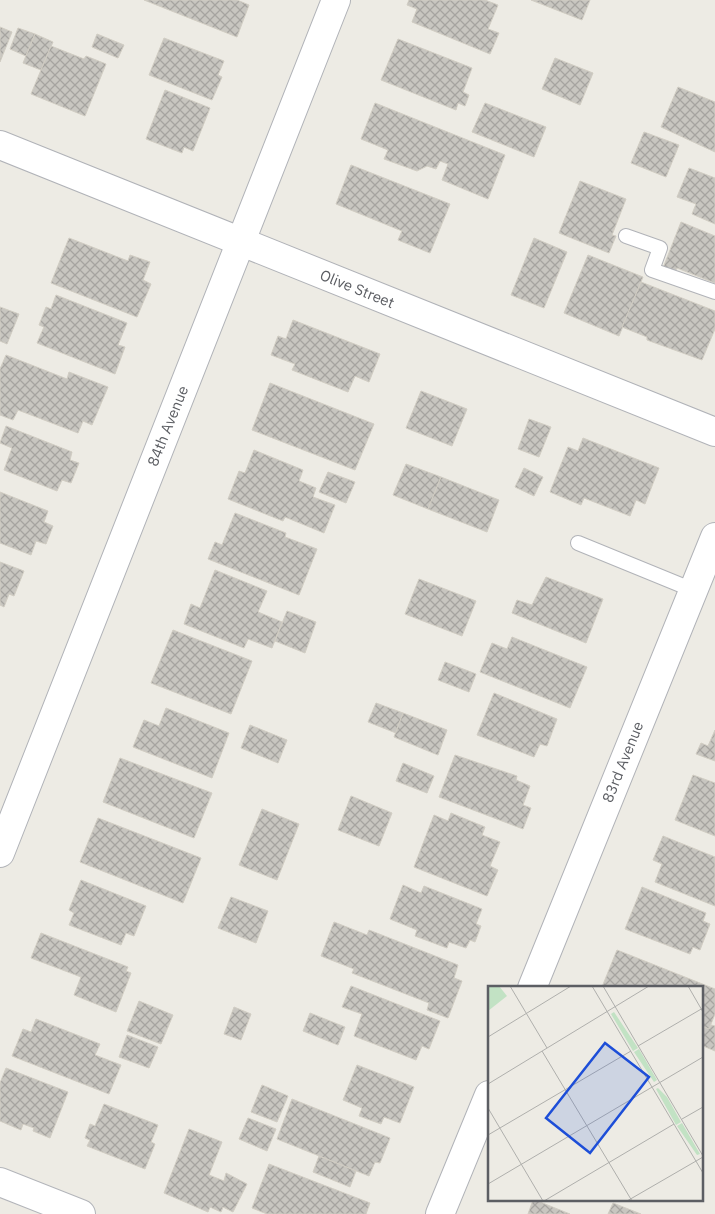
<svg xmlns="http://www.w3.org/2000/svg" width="715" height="1214" font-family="'IBM Plex Sans',sans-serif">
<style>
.building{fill:url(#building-cross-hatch);stroke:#d1cdc3}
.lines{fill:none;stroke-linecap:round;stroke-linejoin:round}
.lane-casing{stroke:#b1b3b8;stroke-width:16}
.street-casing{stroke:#b1b3b8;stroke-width:30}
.secondary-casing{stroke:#b3b5ba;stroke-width:30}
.lane{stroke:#fff;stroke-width:14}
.street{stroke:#fff;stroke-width:28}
.secondary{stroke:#fff;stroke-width:28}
.labels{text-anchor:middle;stroke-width:4.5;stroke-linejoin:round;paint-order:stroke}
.street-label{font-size:15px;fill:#5c5e63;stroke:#fff}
.inset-road{fill:none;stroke:#afafac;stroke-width:1}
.view{fill:#1d4ed8;fill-opacity:0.15;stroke:#1d4ed8;stroke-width:2.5}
.inset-edge{fill:none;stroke:#5c5e63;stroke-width:2.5}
</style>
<defs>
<pattern id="building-cross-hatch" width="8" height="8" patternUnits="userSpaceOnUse" patternTransform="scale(1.25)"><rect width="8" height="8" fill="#c8c6c0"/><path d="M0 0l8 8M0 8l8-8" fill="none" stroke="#a6a4a0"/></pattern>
</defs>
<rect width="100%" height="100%" fill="#edebe4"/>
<g class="building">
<polygon points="144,0 237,0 249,5 237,37"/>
<polygon points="409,0 485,0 498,5 488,29 499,33 490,54 412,22 417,9 407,5"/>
<polygon points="531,0 590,0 582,20"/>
<polygon points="0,27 12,32 0,62"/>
<polygon points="18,28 35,34 26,56 10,49"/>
<polygon points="35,34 53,42 41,70 23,63"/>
<polygon points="97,34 124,45 118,58 92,47"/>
<polygon points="164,38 224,61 218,75 222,77 212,100 149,75"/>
<polygon points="398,39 472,68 463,92 469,95 465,106 458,103 456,110 381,80"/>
<polygon points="51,46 84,59 86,56 106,64 85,116 31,94"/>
<polygon points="555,58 593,73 580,105 542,89"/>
<polygon points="678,87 715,102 715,152 661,127"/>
<polygon points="165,90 210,108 193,151 184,147 182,153 146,139"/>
<polygon points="375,103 505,155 488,199 442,180 448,164 440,161 436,169 427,166 417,171 384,159 388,150 361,139"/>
<polygon points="485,103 546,127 534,157 472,132"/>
<polygon points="644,132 679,145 666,177 631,163"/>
<polygon points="351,165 450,204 430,253 398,240 402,231 336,204"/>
<polygon points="689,168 715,178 715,224 692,214 696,204 677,197"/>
<polygon points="580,181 626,199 612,235 616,236 609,253 559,233"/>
<polygon points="681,222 715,236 715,283 677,268 675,272 663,268"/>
<polygon points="69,238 128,261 130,255 150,262 143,280 151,284 137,317 51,283"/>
<polygon points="534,238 567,252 544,308 511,295"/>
<polygon points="588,255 643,277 619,336 564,313"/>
<polygon points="641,282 715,311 715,329 702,360 647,340 647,337 622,327"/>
<polygon points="56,295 127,323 118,345 125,347 115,374 37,343 44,327 39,325 46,307 51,309"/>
<polygon points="0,307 19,314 7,344 0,341"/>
<polygon points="293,320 380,354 369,382 355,376 348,392 292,370 295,364 271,355 278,336 286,339"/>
<polygon points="6,355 67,379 69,372 108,387 92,425 83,421 78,433 18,410 13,420 0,415 0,369"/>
<polygon points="270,383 374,424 355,470 252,430"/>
<polygon points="421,391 467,409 452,446 406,428"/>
<polygon points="529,419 551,427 539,457 518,449"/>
<polygon points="6,426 72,452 70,460 79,463 71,483 62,480 57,491 4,470 12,448 0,443"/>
<polygon points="583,438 659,468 645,504 636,500 630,516 584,498 581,505 550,492 568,447 578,451"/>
<polygon points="254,450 303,470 299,481 316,488 313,497 335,505 324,533 285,517 283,521 228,499 239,471 245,473"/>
<polygon points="406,464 441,477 428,509 393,495"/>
<polygon points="524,468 543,477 534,496 515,487"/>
<polygon points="328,472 355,482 346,503 319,492"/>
<polygon points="441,477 499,500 487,532 428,509"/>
<polygon points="0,492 48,511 44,522 53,526 46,544 36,541 31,555 0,543"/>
<polygon points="235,513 286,533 285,537 317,549 299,595 208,559 215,542 222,545"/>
<polygon points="0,562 24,571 14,596 9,594 4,607 0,605"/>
<polygon points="215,570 267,591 258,612 282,622 272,648 248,639 244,648 184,624 191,604 200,608"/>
<polygon points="546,577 603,599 586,643 512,613 517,600 532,605"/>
<polygon points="419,579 476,601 462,636 405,614"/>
<polygon points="287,611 316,622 305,653 275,641"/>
<polygon points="173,630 252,661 231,714 151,683"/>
<polygon points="512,637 587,667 570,708 480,672 492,643 507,649"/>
<polygon points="445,662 476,674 469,692 438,680"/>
<polygon points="494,693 557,719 547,746 540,744 534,757 477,735"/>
<polygon points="376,703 403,713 396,733 368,722"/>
<polygon points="166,708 229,733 212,778 133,747 144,720 159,726"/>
<polygon points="403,713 447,730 438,755 394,737"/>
<polygon points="250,725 287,740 278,763 241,748"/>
<polygon points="715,730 715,761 696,754 701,743 708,746"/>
<polygon points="455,755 517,776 516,780 530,786 523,805 531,808 523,829 439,797"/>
<polygon points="120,758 212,793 194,838 103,802"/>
<polygon points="403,763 434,776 427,793 396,781"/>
<polygon points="693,775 715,783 715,836 675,820"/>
<polygon points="351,796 392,813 379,846 338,830"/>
<polygon points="262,809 299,824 277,880 239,865"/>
<polygon points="451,813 485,827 482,835 500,842 490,866 498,870 487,896 414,867 434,815 448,821"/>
<polygon points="98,818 201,858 183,903 80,862"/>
<polygon points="663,836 715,857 715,906 655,882 662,864 653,860"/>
<polygon points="81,880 146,906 134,936 126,933 121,945 69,925 74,913 69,910"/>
<polygon points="403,885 421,893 424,886 482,909 476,924 481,926 475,942 470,940 466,948 449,942 447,948 415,936 417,930 390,919"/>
<polygon points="642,887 706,913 703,921 710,924 700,950 693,947 690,954 625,929"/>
<polygon points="231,897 268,911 256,943 218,928"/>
<polygon points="334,922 367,935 369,930 458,965 454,978 462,981 448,1018 427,1010 429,1003 352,973 354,969 321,956"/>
<polygon points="41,933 128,967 126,971 131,973 116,1012 74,995 81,977 31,958"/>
<polygon points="617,950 715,989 715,1014 709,1029 701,1026 701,988 602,987"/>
<polygon points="351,986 440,1021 429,1049 422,1046 416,1060 354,1036 362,1014 342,1007"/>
<polygon points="139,1001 173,1015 161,1044 127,1031"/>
<polygon points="234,1007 251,1014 241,1040 224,1034"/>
<polygon points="310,1013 345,1027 338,1045 303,1031"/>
<polygon points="36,1019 100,1044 95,1055 121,1065 109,1094 12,1056 23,1029 31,1032"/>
<polygon points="711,1025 715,1026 715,1051 701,1045 701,1026 709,1029"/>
<polygon points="127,1035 158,1047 149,1068 119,1057"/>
<polygon points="357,1065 414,1087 400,1123 384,1117 381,1124 359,1116 362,1108 343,1100"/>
<polygon points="6,1068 68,1092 50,1138 33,1131 34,1128 23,1124 21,1130 0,1121 0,1083"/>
<polygon points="262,1085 288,1096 277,1122 251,1112"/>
<polygon points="292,1099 390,1138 380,1163 375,1162 369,1176 277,1139"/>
<polygon points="104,1104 158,1125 151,1142 155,1144 145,1169 87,1146 90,1140 85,1138 90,1124 95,1126"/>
<polygon points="248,1118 276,1129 267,1151 239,1139"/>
<polygon points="189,1129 222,1142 209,1175 224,1181 226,1173 247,1184 233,1212 223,1207 221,1212 210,1207 208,1212 164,1193"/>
<polygon points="319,1156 356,1171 350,1187 313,1172"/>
<polygon points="269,1164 370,1203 366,1214 267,1214 252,1208"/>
<polygon points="533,1200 535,1200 570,1214 528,1214"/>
<polygon points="613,1203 641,1214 608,1214"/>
</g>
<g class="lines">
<g class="lane-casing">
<g id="lane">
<polyline points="626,236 660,248 652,270 715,292"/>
<polyline points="578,543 693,590"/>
</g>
</g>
<g class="street-casing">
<g id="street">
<polyline points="0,145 715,432"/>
<polyline points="0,853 336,0"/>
<polyline points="532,988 715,537"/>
<polyline points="440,1214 489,1095"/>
</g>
</g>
<g class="secondary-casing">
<polyline id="secondary" points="0,1182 81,1214"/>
</g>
<use href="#lane" class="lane"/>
<use href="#street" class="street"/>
<use href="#secondary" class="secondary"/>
</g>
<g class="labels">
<g class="street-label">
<text transform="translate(357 289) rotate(22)" y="5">Olive Street</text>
<text transform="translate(168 426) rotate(-68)" y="5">84th Avenue</text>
<text transform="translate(623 762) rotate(-68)" y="5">83rd Avenue</text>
</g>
</g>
<g transform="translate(488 986)">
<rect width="215" height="215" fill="#edebe4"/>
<path d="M126,26L150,62L145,65L123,28ZM151,63L169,94L166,96L146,66ZM170,102L179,111L193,136L188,139L168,103ZM194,137L212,168L209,169L189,140Z" fill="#c2e2c4"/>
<path d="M0,0H11L19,10L0,25Z" fill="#c2e2c4"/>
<path class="inset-road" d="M22,0L59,62M104,0L215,187M115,0L215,170M200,0L215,26M0,51L83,0M150,60L215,22M54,65L144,215M0,98L161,0M0,122L55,215M194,133L215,121M0,149L143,65M0,198L215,71M56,215L186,138M139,215L215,171"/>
<path class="view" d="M117,57L161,91L102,167L58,132Z"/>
<rect width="215" height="215" class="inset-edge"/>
</g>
</svg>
